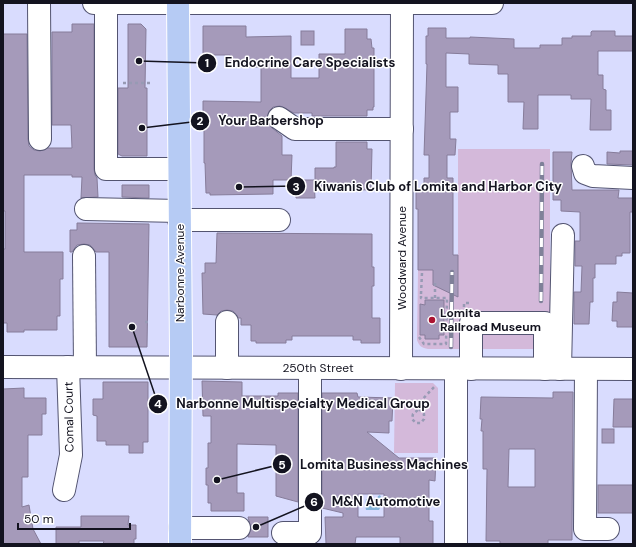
<svg xmlns="http://www.w3.org/2000/svg" width="636" height="547" font-family="'DM Sans',sans-serif">
<style>
.green{fill:#d4b9da}
.water{fill:#86b3d8}
.building{fill:#a59aba;stroke:#867c9a;fill-rule:evenodd}
.lines{fill:none;stroke-linecap:round;stroke-linejoin:round}
.minor-casing{stroke:#535471;stroke-width:24}
.major-casing{stroke:#fff;stroke-width:24}
.path{stroke:#979ab4;stroke-width:2.5;stroke-dasharray:3 3;stroke-linecap:butt}
.minor{stroke:#fff;stroke-width:22}
.major{stroke:#b6cbf4;stroke-width:22}
.rail-casing{stroke:#7f8199;stroke-width:4.5}
.rail{stroke:#fff;stroke-width:3;stroke-dasharray:9;stroke-linecap:butt}
.poi-dot{fill:#ab1432;stroke:#fff;stroke-width:1.5}
.labels{text-anchor:middle;stroke-width:3;stroke-linejoin:round;paint-order:stroke}
.street-label{font-size:12px;fill:#13131f;stroke:#fff}
.poi-label{font-size:12px;font-weight:bold;fill:#13131f;stroke:#fff;text-anchor:start}
.leader{fill:none;stroke:#13131f;stroke-width:1.5}
.callout-dot{fill:#13131f;stroke:#fff;stroke-width:1.5}
.mark-label{font-size:12px;text-anchor:middle;font-weight:bold;fill:#fff}
.callout-label{font-size:13px;text-anchor:middle;font-weight:bold;fill:#13131f;stroke:#fff;stroke-width:3;stroke-linejoin:round;paint-order:stroke}
</style>
<rect width="100%" height="100%" fill="#d9dcfe"/>
<g class="green">
<path d="M458,149H550V349H428C422,348 419,346 417,340L418,270H458Z"/>
<polygon points="395,383 433,383 438,388 438,453 394,453"/>
</g>
<polygon class="water" points="380,495 381,497 380,500 382,504 379,510 366,510 365,505 366,499 377,499 378,496"/>
<g class="building">
<polygon points="72,24 94,24 94,169 95,175 97,178 98,197 81,198 82,177 72,177 72,175 24,175 24,252 63,252 63,279 60,279 60,316 57,316 57,330 24,330 24,332 7,332 7,323 3,323 3,249 5,249 5,211 3,211 3,34 27,34 28,139 29,146 34,150 40,151 48,148 72,148 71,125 52,125 52,32 72,32"/>
<polygon points="128,24 141,24 146,29 145,88 147,88 147,156 122,156 118,154 118,88 128,88"/>
<polygon points="203,26 246,26 246,37 291,36 291,78 319,78 319,54 345,54 345,29 367,29 367,39 371,39 372,48 374,48 374,107 373,107 373,110 367,110 367,116 312,116 312,113 294,113 280,106 273,107 269,111 267,117 268,123 272,128 282,136 282,155 292,155 291,180 273,180 273,194 210,195 210,193 206,193 205,163 204,163 204,129 203,129 203,101 261,102 261,67 230,67 230,55 203,55"/>
<polygon points="428,28 446,28 446,38 470,38 470,37 514,39 514,48 540,48 540,45 562,45 562,38 572,38 572,36 591,36 591,32 592,31 615,31 615,36 633,36 633,51 598,51 598,75 603,75 603,89 606,90 606,110 611,110 611,130 590,130 591,99 571,99 571,95 538,95 538,129 523,129 524,102 508,102 508,74 498,74 498,65 469,64 469,54 446,53 446,87 458,87 458,112 450,112 450,139 456,139 455,155 447,155 447,178 453,178 453,255 458,255 458,297 433,285 433,270 418,270 418,209 416,209 416,191 424,191 424,178 429,178 429,155 424,155 427,64 426,64 426,36 428,36"/>
<rect x="301" y="31" width="13" height="14"/>
<polygon points="336,142 367,142 367,149 372,149 371,190 315,189 315,168 334,168 334,167 336,167"/>
<polygon points="620,151 633,151 633,165 607,164 607,152 620,153"/>
<polygon points="553,152 572,152 571,163 572,190 619,190 618,198 633,198 633,212 630,212 630,253 622,253 622,256 616,256 616,264 595,264 595,278 593,278 593,302 590,302 589,324 574,324 574,292 581,292 582,266 575,266 575,241 580,241 580,212 561,211 561,200 553,200"/>
<polygon points="296,180 314,180 315,198 296,198"/>
<polygon points="122,185 149,185 149,198 122,197"/>
<polygon points="77,223 149,224 147,347 109,347 109,252 96,252 90,245 84,244 77,245 72,252 70,252 70,230 77,230"/>
<polygon points="217,233 372,234 372,267 374,267 374,286 372,286 372,318 380,318 380,343 361,343 361,340 353,340 353,336 292,336 292,340 286,340 286,343 256,343 256,341 251,341 251,325 241,325 241,318 238,318 233,311 227,310 221,311 217,315 203,314 202,273 205,273 205,263 216,263"/>
<polygon points="617,292 633,293 633,327 617,327 617,321 612,321 613,302 617,302"/>
<polygon points="425,300 444,300 444,335 439,335 439,339 425,339 425,335 420,335 420,304 425,305"/>
<polygon points="202,381 242,382 242,396 278,396 278,393 298,393 298,502 276,496 276,445 237,444 237,493 244,493 244,511 211,511 211,503 208,503 208,485 206,485 206,468 208,468 208,443 211,443 211,416 203,416"/>
<polygon points="103,382 148,382 148,442 143,442 143,453 129,453 129,445 106,445 106,441 97,441 97,416 93,415 93,399 103,399"/>
<polygon points="24,388 24,398 46,398 46,414 42,414 42,435 28,435 28,477 22,477 22,507 29,505 33,529 41,544 3,544 3,389"/>
<path d="M553,392H573L572,540H548V544H500V541H486L487,469H483V431H481L482,419H480L481,397L553,398ZM509,449H535V487H508Z"/>
<path d="M322,393H357L358,397L393,398L392,421H389V433L367,432L399,458H436L435,481L429,480V521H433V544H400V537H356L355,544H326L325,517H343V513L322,508ZM358,494H384V517H358Z"/>
<polygon points="614,399 633,399 633,427 613,427"/>
<rect x="602" y="429" width="12" height="14"/>
<rect x="598" y="485" width="35" height="28"/>
<polygon points="81,516 129,516 128,525 136,525 136,539 134,539 134,544 103,544 104,541 79,541 79,544 56,544 56,527 81,527"/>
<polygon points="248,517 268,517 268,537 248,537 251,528"/>
</g>
<g class="lines">
<g class="minor-casing">
<g id="minor">
<polyline points="39,3 40,139"/>
<polyline points="94,3 492,3"/>
<polyline points="106,3 106,169 179,169"/>
<polyline points="279,118 295,129 402,129"/>
<polyline points="583,166 585,173 593,176 633,178"/>
<polyline points="86,209 179,211"/>
<polyline points="179,220 279,220"/>
<polyline points="84,256 85,367"/>
<polyline points="227,322 227,368"/>
<polyline points="3,367 633,369"/>
<polyline points="401,369 402,3"/>
<polyline points="471,369 471,323 545,323 545,369"/>
<polyline points="560,369 563,235"/>
<polyline points="586,369 585,529 608,529"/>
<polyline points="64,490 71,455 68,367"/>
<polyline points="180,528 239,528"/>
<polyline points="283,533 310,533 310,368"/>
<polyline points="456,544 456,369"/>
</g>
</g>
<g class="major-casing">
<polyline id="major" points="178,3 181,349 180,544"/>
</g>
<g class="path">
<polyline points="123,83 152,83"/>
<polyline points="421,294 422,273"/>
<polyline points="435,298 435,283"/>
<polyline points="464,307 464,303 471,303"/>
<polyline points="145,322 151,322"/>
<polyline points="419,337 424,344 446,344 447,298 421,298 421,296"/>
<polyline points="419,409 424,414 424,419 421,423 416,423 412,419 413,414 419,409 418,404 435,386"/>
</g>
<use href="#minor" class="minor"/>
<use href="#major" class="major"/>
<g class="rail-casing">
<g id="rail">
<polyline points="541,301 542,164"/>
<polyline points="451,347 452,272"/>
</g>
</g>
<use href="#rail" class="rail"/>
</g>
<circle class="poi-dot" cx="432" cy="320" r="4"/>
<g class="labels">
<g class="street-label">
<text transform="translate(402 258) rotate(-90)" y="4">Woodward Avenue</text>
<text transform="translate(180 273) rotate(-90)" y="4">Narbonne Avenue</text>
<text x="318" y="372">250th Street</text>
<text transform="translate(69 417) rotate(-91)" y="4">Comal Court</text>
</g>
<g class="poi-label">
<text x="440" y="317">Lomita<tspan x="440" dy="14">Railroad Museum</tspan></text>
</g>
</g>
<path class="leader" d="M139 61L207 63M142 128L200 121M239 187L296 186M132 327L158 404M217 480L282 464M256 527L314 502"/>
<g class="callout-dot">
<circle cx="139" cy="61" r="4"/>
<circle cx="142" cy="128" r="4"/>
<circle cx="239" cy="187" r="4"/>
<circle cx="132" cy="327" r="4"/>
<circle cx="217" cy="480" r="4"/>
<circle cx="256" cy="527" r="4"/>
<circle cx="207" cy="63" r="10"/>
<circle cx="200" cy="121" r="10"/>
<circle cx="296" cy="186" r="10"/>
<circle cx="158" cy="404" r="10"/>
<circle cx="282" cy="464" r="10"/>
<circle cx="314" cy="502" r="10"/>
</g>
<g class="mark-label">
<text x="207" y="67">1</text>
<text x="200" y="125">2</text>
<text x="296" y="191">3</text>
<text x="158" y="408">4</text>
<text x="282" y="469">5</text>
<text x="314" y="506">6</text>
</g>
<g class="callout-label">
<text x="310" y="67">Endocrine Care Specialists</text>
<text x="271" y="125">Your Barbershop</text>
<text x="438" y="191">Kiwanis Club of Lomita and Harbor City</text>
<text x="303" y="408">Narbonne Multispecialty Medical Group</text>
<text x="384" y="469">Lomita Business Machines</text>
<text x="386" y="506">M&amp;N Automotive</text>
</g>
<rect width="636" height="547" fill="none" stroke="#13131f" stroke-width="8"/>
<path d="M18 523v6h112v-6" fill="none" stroke="#13131f" stroke-width="2"/>
<text x="24" y="523" font-size="12" fill="#13131f" stroke="#ffffff" stroke-width="3" paint-order="stroke">50 m</text>
</svg>
